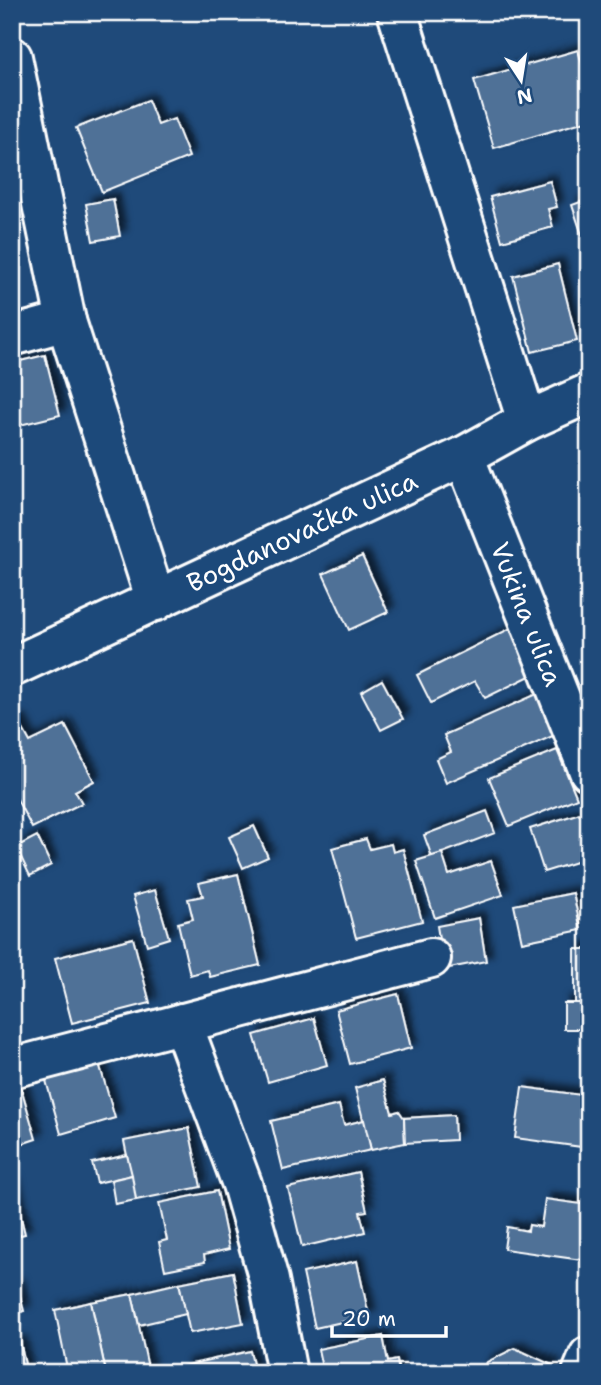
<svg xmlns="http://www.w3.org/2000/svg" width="601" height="1385" font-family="'Shantell Sans',sans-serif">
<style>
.building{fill:#507197;stroke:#fff;stroke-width:2;filter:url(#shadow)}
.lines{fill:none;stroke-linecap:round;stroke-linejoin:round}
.minor-casing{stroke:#fff;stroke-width:44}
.minor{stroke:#1f4a7a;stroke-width:38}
.labels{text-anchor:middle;stroke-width:7;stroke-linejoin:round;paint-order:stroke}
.street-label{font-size:26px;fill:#fff;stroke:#1f4a7a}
</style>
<defs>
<filter id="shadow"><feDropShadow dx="6" dy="-6" stdDeviation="3.5" flood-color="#0009"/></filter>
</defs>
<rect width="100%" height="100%" fill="#1f4a7a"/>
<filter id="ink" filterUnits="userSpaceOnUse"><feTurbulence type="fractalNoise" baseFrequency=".0143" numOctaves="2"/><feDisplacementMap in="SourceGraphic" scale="14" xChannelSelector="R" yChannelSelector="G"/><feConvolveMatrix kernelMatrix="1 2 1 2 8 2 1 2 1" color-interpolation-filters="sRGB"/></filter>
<g filter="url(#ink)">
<g class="building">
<polygon points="578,50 586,78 589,77 589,120 494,148 474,80"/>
<polygon points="148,100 158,125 174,119 189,157 102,192 76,128"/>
<polygon points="550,181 557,207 548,209 553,227 502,241 490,197"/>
<polygon points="113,199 120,236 93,241 86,204"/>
<polygon points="589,199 589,256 572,205"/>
<polygon points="558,264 577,341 532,352 513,276"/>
<polygon points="45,355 60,415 12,427 12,363"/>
<polygon points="362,556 388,612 349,630 323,574"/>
<polygon points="513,627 536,673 485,698 475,681 431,703 417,675"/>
<polygon points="382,680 403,719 381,730 361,692"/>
<polygon points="537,694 555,735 446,783 436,759 451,752 444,735"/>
<polygon points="18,720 30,742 65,725 94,781 75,791 82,803 32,828 12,790 12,723"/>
<polygon points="557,750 577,798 509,826 489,778"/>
<polygon points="487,811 495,833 432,857 424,835"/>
<polygon points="580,813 589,838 589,858 544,872 530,829"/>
<polygon points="254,826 268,857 243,868 229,837"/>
<polygon points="37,836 51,865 30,876 16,847"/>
<polygon points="366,839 370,849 391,844 393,852 403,849 422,921 356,938 332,848"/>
<polygon points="442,853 449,875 491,861 503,895 435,918 416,861"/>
<polygon points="238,874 260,965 210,977 208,970 190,975 178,923 193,919 188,899 203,896 199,883"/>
<polygon points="155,890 169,938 147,945 133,896"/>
<polygon points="573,893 581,930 522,942 514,905"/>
<polygon points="479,918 486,961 444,969 437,926"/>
<polygon points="133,938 150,1003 72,1023 55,958"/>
<rect x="575" y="949" width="14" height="54"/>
<polygon points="398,994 411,1048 350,1064 336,1010"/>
<rect x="564" y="1003" width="25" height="26"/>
<polygon points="314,1018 327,1065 268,1082 254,1035"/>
<polygon points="99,1063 115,1118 61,1134 45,1077"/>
<polygon points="383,1080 392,1113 399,1111 404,1118 405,1143 371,1150 355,1088"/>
<polygon points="20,1084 36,1139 12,1147 12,1087"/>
<polygon points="522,1087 589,1096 589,1148 515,1138"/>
<polygon points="339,1105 344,1125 364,1120 371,1150 283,1170 271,1121"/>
<polygon points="454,1115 455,1140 405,1143 404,1118"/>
<polygon points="189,1128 201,1187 136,1200 124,1141"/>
<polygon points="127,1155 132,1175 97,1183 92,1163"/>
<polygon points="358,1172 367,1211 360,1212 365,1232 302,1247 288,1188"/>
<polygon points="132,1175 136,1200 115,1204 111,1180"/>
<polygon points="12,1182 25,1234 12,1237"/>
<polygon points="217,1191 229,1249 204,1255 205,1262 165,1270 159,1242 167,1240 159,1203"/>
<polygon points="545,1199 589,1205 589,1261 504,1249 507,1227 528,1231 529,1225 541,1227"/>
<polygon points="357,1261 369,1316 315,1328 303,1273"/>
<polygon points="233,1272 243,1323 190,1333 179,1283"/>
<polygon points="179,1283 186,1314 139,1325 132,1294"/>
<polygon points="17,1285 24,1311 12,1314 12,1286"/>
<polygon points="132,1294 149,1372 106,1373 91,1302"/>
<polygon points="91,1302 106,1373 68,1373 55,1310"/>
<polygon points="383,1336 388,1362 397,1360 399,1373 323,1373 318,1349"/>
<polygon points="20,1342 27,1373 12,1373 12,1344"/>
<polygon points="515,1348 554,1366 551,1373 480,1373 487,1362"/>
<polygon points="250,1351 255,1373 184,1373 183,1366"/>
</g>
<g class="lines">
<g class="minor-casing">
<g id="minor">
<polyline points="397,12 527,421"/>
<polyline points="12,57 66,321 156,601"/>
<polyline points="12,336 66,321"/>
<path id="s1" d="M464,456L589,771"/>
<path id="s2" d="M12,667L464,456L527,421L589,393"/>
<polyline points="182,1023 242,1184 269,1280 287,1373"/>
<polyline points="12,1068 431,958"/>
<polyline points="582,1373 589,1356"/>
</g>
</g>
<use href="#minor" class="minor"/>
</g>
</g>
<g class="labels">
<g class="street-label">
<text dy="9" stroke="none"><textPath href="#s2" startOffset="320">Bogdanovačka ulica</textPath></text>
<text dy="9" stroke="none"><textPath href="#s1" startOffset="170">Vukina ulica</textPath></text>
</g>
</g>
<rect width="601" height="1385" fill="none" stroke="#1f4a7a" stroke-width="42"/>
<rect x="21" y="21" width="559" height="1343" fill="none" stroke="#fff" stroke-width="2.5" filter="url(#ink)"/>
<g transform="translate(521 80) rotate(168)" stroke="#1f4a7a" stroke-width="5" paint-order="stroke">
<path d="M0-5L12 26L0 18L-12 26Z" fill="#ffffff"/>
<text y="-10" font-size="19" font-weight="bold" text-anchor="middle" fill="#ffffff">N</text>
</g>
<path d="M332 1326v10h114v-10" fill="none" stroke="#ffffff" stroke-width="3.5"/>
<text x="342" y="1326" font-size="21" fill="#ffffff" stroke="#1f4a7a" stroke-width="5" paint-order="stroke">20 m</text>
</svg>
